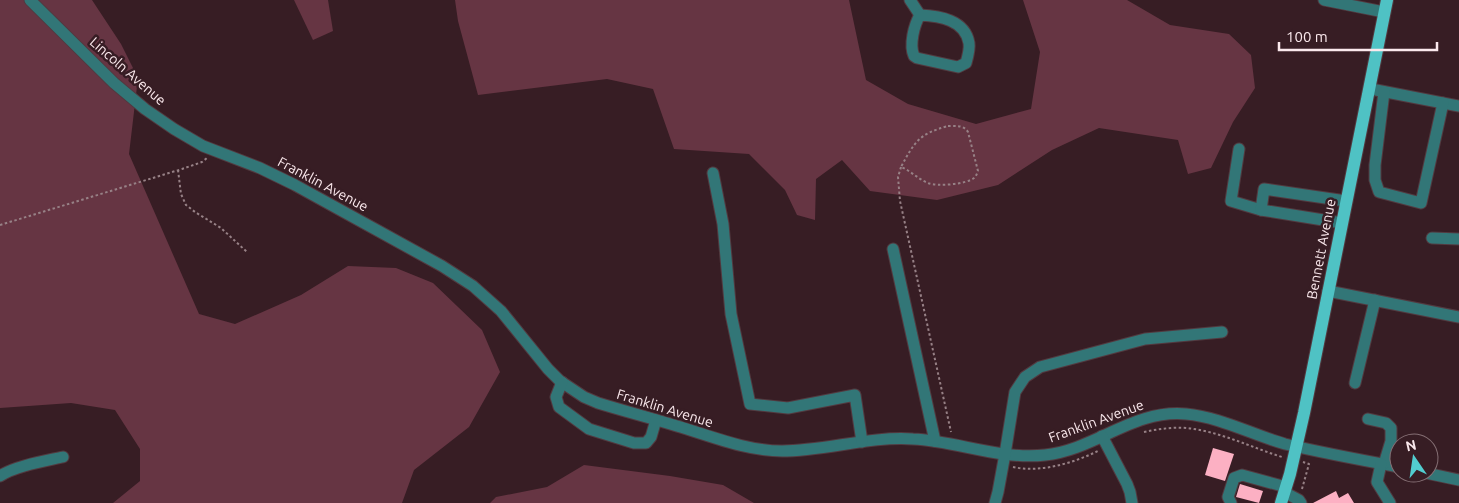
<svg xmlns="http://www.w3.org/2000/svg" width="1459" height="503" font-family="Ubuntu,sans-serif">
<style>
.green{fill:#663543}
.building{fill:#fcb0c3}
.lines{fill:none;stroke-linecap:round;stroke-linejoin:round}
.minor-casing{stroke:#523a40;stroke-width:13}
.major-casing{stroke:#523a40;stroke-width:14}
.path{stroke:#978186;stroke-width:2;stroke-dasharray:2.5 2.5;stroke-linecap:butt}
.minor{stroke:#327677;stroke-width:11}
.major{stroke:#4fc2c4;stroke-width:12}
.labels{text-anchor:middle;stroke-width:5;stroke-linejoin:round;paint-order:stroke}
.street-label{font-size:14px;fill:#fbe9ed;stroke:#371d24}
</style>
<rect width="100%" height="100%" fill="#371d24"/>
<g class="green">
<polygon points="0,0 92,0 121,44 138,78 129,154 199,314 235,324 301,295 348,266 396,268 433,283 482,330 500,372 469,427 414,470 402,503 113,503 140,481 140,449 115,410 71,403 0,408"/>
<polygon points="294,0 328,0 333,31 313,40"/>
<polygon points="455,0 849,0 866,80 908,104 976,124 1031,109 1040,52 1023,0 1127,0 1170,25 1229,34 1251,55 1255,88 1233,122 1211,168 1188,174 1178,140 1099,128 1052,150 998,185 937,200 870,191 842,160 816,179 815,220 797,215 785,190 749,154 674,149 653,89 607,79 478,95 458,21"/>
<polygon points="584,465 670,476 723,485 754,503 490,503 496,497 547,487"/>
</g>
<g class="building">
<polygon points="1213,448 1234,454 1225,481 1205,475"/>
<polygon points="1240,484 1263,491 1259,503 1236,497"/>
<polygon points="1336,491 1339,498 1348,493 1354,503 1313,503"/>
</g>
<g class="lines">
<g class="minor-casing">
<g id="minor">
<path d="M30,0L114,83L145,109L174,129L203,146L260,168L295,185L442,266L473,286L501,311L548,369L560,381L584,397L598,403C624,411 651,418 677,426C711,436 746,451 782,451C826,451 869,436 913,439C957,441 1000,460 1045,455C1095,450 1133,409 1186,414C1220,417 1253,435 1285,444C1323,453 1361,460 1399,467"/>
<polyline points="910,0 920,15"/>
<polyline points="1324,0 1384,12"/>
<path d="M920,15C940,16 965,20 969,43C970,49 968,56 966,63L958,67L917,58L914,56C909,45 914,25 920,15Z"/>
<polyline points="1376,90 1459,106"/>
<polyline points="1384,92 1375,165 1375,180 1379,192 1421,203 1443,103"/>
<polyline points="1239,149 1231,201 1261,210"/>
<polyline points="713,173 723,224 731,314 750,404 788,408 855,395 862,442"/>
<polyline points="1342,223 1261,210 1264,189 1346,201"/>
<polyline points="1432,238 1459,239"/>
<polyline points="893,249 935,441"/>
<polyline points="1328,291 1459,317"/>
<polyline points="562,382 556,397 559,407 589,429 634,443 646,443 651,437 656,420"/>
<polyline points="1355,383 1375,300"/>
<polyline points="1368,419 1386,423 1391,428 1391,441 1384,464"/>
<polyline points="1102,436 1127,484 1130,492 1132,503"/>
<polyline points="1381,464 1377,482 1390,503"/>
<polyline points="1426,473 1459,480"/>
<path d="M0,476C15,466 45,461 63,457"/>
<polyline points="1284,492 1299,500 1301,503"/>
<polyline points="995,503 998,492 1005,454 1015,392 1025,377 1040,367 1145,339 1222,332"/>
<polyline points="1231,503 1228,497 1234,478 1242,475 1286,487"/>
</g>
</g>
<g class="major-casing">
<polyline id="major" points="1281,503 1290,474 1304,413 1387,0"/>
</g>
<g class="path">
<path d="M948,126C956,126 964,125 968,132L978,171C977,174 976,176 974,178C967,184 937,187 928,183C918,179 911,171 901,167C915,141 919,134 948,126Z"/>
<polyline points="901,167 898,177 900,201 951,432"/>
<polyline points="178,170 181,194 186,205 195,212 221,228 247,252"/>
<polyline points="0,225 182,169 202,162 207,158"/>
<path d="M1144,432C1158,429 1172,427 1186,428C1219,431 1250,447 1282,457"/>
<path d="M1013,467C1041,473 1073,463 1098,451"/>
<polyline points="1302,489 1309,464 1303,462"/>
</g>
<use href="#minor" class="minor"/>
<use href="#major" class="major"/>
</g>
<g class="labels">
<g class="street-label">
<text transform="translate(128 71) rotate(41)" y="5">Lincoln Avenue</text>
<text transform="translate(323 184) rotate(28)" y="5">Franklin Avenue</text>
<text transform="translate(1321 249) rotate(-79)" y="5">Bennett Avenue</text>
<text transform="translate(665 408) rotate(17)" y="5">Franklin Avenue</text>
<text transform="translate(1096 421) rotate(-20)" y="5">Franklin Avenue</text>
</g>
</g>
<g transform="translate(1414 458) rotate(347)"><circle r="24" fill="#371d24" stroke="#856f74"/>
<path d="M0-4L9 19L0 12L-9 19Z" fill="#52cdcf"/>
<text y="-8" font-size="14" font-weight="bold" text-anchor="middle" fill="#fbe9ed">N</text>
</g>
<path d="M1279 42v8h158v-8" fill="none" stroke="#fbe9ed" stroke-width="2.5"/>
<text x="1286" y="42" font-size="15" fill="#fbe9ed" stroke="#371d24" stroke-width="4" paint-order="stroke">100 m</text>
</svg>
